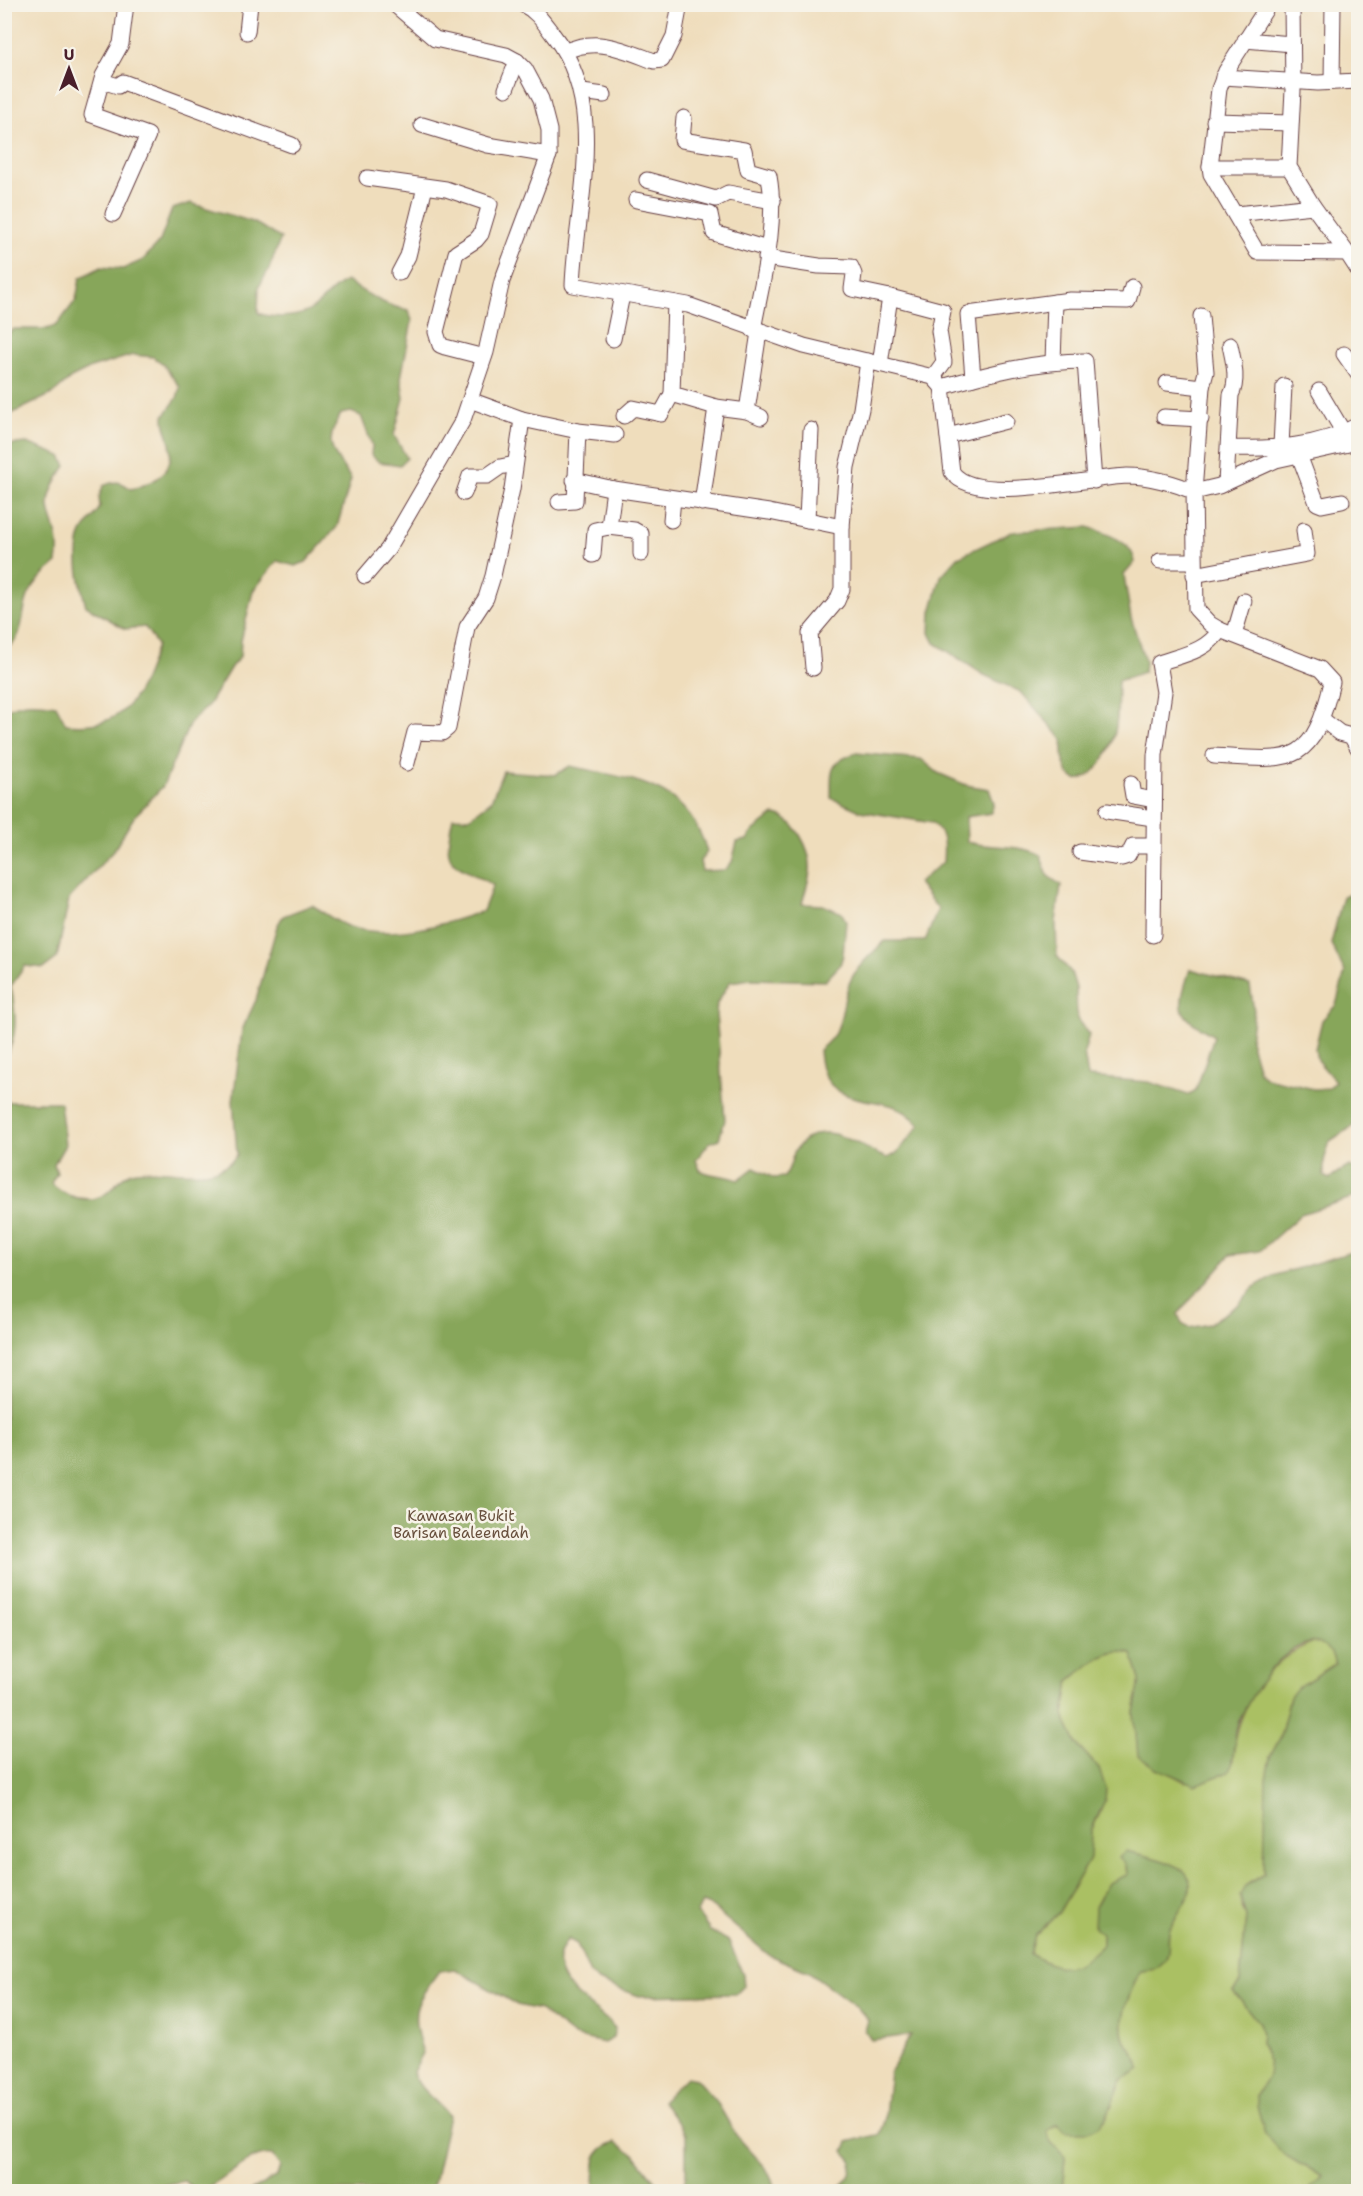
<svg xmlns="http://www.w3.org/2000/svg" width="1363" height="2196" font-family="'Shantell Sans',sans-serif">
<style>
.green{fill:#aac064;stroke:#7a7048;stroke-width:1.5}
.forest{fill:#87a65a;stroke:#686242;stroke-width:1.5}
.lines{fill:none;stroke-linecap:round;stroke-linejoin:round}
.minor-casing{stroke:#633c41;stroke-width:17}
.minor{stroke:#fff;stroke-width:15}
.labels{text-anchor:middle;stroke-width:5;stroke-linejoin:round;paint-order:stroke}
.park-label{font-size:15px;fill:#674f3c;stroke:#f7f3e8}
</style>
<rect width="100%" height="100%" fill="#f7f3e8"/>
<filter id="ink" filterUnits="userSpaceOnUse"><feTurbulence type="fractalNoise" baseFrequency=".0167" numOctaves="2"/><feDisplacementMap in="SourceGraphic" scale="12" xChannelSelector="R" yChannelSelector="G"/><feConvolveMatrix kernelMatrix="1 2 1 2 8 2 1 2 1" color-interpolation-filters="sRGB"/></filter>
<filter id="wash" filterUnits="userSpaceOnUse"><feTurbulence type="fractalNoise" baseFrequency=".008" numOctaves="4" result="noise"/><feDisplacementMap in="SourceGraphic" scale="24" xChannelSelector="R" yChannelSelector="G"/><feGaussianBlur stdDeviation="1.35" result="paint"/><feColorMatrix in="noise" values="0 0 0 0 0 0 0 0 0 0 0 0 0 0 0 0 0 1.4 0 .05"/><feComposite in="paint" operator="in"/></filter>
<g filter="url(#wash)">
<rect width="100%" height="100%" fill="#efddbc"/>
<path class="green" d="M1314,1642C1329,1644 1331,1650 1335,1664L1306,1682L1290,1697L1280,1738L1270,1757L1264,1874L1245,1886L1242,1908L1246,1917L1240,1983L1233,1991L1259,2023L1262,2034L1261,2044L1269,2063V2074L1257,2096L1293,2160L1323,2176L1307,2192L1062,2191L1065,2158L1050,2141L1047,2131L1058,2124L1106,2118L1122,2080L1140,2068C1138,2055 1130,2051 1125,2040C1117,2020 1131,1988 1141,1971L1151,1970L1167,1957L1169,1931L1190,1890L1184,1870C1156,1860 1155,1851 1126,1865L1127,1875L1102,1934V1945C1074,1973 1063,1973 1030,1954L1035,1936L1059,1912L1089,1859L1091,1831L1101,1811L1099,1769L1076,1743L1067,1724L1064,1714L1069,1681C1086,1667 1108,1646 1132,1654L1140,1680L1134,1713L1139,1756L1185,1782L1233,1761C1235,1712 1265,1659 1314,1642Z"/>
<g class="forest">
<path d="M191,203C211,210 232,215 252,222C262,225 270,234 281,238L269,269L259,287L258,313C272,319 301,318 313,308C325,299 332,288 346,281C366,293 386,307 409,310L412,321L401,378L404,398L394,435L407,458L400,465L379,462L371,455L372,445L361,416L351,412L341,414C322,445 333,451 351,479L337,527L306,562L295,566L277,561L253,591L241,641L240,657L231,667L209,704L190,723L163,786L134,817L114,850L69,899L57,958L44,968L25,966L11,986C16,1014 19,1034 5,1059V711C21,700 37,702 56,705L66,724C127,731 140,694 157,645L145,627L125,629L86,606C80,584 74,558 81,535C85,525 95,517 100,507L99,497L103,486C115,480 121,481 131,489C161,481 178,468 168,435C165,427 164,424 164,416L177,398L180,387L162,363L153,357L133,355L91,368L71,378L54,393L5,417V336L14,329H47L57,325L76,300L80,278L101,267L123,269L143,260L160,241L172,209Z"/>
<path d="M27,443L61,456L66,466C29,517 65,515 57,563C46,571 31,586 27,599C21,617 24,640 5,649V445Z"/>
<path d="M1088,527C1106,534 1132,540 1135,562L1124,575L1131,618L1145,661L1144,672L1118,681C1117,699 1119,719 1114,736C1102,778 1060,806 1063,740L1021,692L984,675L935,643L930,633L931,612L941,576L958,557L1011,532Z"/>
<path d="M856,753L921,759L938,773L966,785L989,789L994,803L991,813L966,817L967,842C991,849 1017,843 1040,855L1048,876L1061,885L1056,922L1057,956L1071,972L1076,988L1077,1019L1089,1035L1084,1053L1088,1077L1149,1082L1188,1095L1196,1090L1214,1036C1175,1014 1177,1010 1190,969L1250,985L1254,1011L1250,1040L1259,1071L1266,1078L1314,1089L1329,1088L1335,1081L1317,1060L1315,1049L1322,1020L1336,1005L1345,972L1331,944L1343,896L1348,894L1358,899V1123L1330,1141L1324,1161V1176L1329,1179L1349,1166L1358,1170V1196L1301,1214L1260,1251L1230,1255L1178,1314L1182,1324L1189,1328L1209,1324L1238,1305L1254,1287L1273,1276L1358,1250V2191H1307L1323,2176L1284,2155L1265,2134L1257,2106V2096L1269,2074V2063L1261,2044L1262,2034L1259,2023L1233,1991L1240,1983L1246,1917L1240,1896L1245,1886L1264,1874L1266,1779L1270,1757L1280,1738L1290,1697L1297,1688L1335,1664C1326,1626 1291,1646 1273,1667C1260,1681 1249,1701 1240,1718C1232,1735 1236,1754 1229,1772L1195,1785L1156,1768L1138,1756L1134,1713L1140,1680L1132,1654C1108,1645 1086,1667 1069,1681L1064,1714L1067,1724L1076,1743L1099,1769L1106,1789L1105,1800L1091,1831L1090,1859L1059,1912L1035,1936L1030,1954C1063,1973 1074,1972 1102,1945V1934L1094,1928L1095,1907L1108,1883L1127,1875L1126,1865L1118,1857L1126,1851C1141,1855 1178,1862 1186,1873C1201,1894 1173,1913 1169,1932C1167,1941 1171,1952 1165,1960C1159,1968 1151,1970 1141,1971C1131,1988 1117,2020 1125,2040C1130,2051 1138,2055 1140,2069L1122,2080L1106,2118L1098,2127L1088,2132H1066L1058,2124L1047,2131L1050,2141L1065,2157L1062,2191H837L850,2174L852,2160L844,2151L848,2142L880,2134L884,2124L890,2071L911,2035L871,2040L865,2031L868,2020L857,2007L809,1972L769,1955L712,1907L702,1903L697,1913L710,1931L729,1941L743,1975L744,1986L736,1994L639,1996L598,1981L590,1974L577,1944L568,1939C536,1980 594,2003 615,2028L613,2038L604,2043L574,2036L540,2010L517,2005L455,1969L439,1971C413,2006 410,2012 423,2053L413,2072C419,2091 437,2100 449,2116L434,2183L428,2191H250L277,2176L280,2166L272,2155C245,2151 214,2195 196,2189C192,2188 188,2183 184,2181L164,2185L155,2191H5V1102H60L65,1145L54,1164L57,1173L51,1183C61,1194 77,1200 92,1199C115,1196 117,1173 137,1171C168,1166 216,1185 237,1155L233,1101L242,1030L256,1000L277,926L283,916L312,905C325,913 338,924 353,928C396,939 443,925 483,911L493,885C451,861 441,869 453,817L469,818L491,801L503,771L555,775L570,766C631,780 687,781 707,852L700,861L702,871L725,870L732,862L737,842L747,840L753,831L774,815C795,817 812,851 810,871C809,882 804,894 802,904L823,905L842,913L846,922L843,955L840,965L825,981L751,979L730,982L717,1003L716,1014L725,1120L719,1139L709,1143L696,1160L700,1170C712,1177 725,1174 738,1180L754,1168L774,1178L784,1177C792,1168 790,1157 797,1148C824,1113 861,1149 887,1158L897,1153L920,1125C913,1118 903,1109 893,1106C857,1096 822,1102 819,1050C847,1028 838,1014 849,984C855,968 873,952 885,941H925L938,909L918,883L943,862C944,845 946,835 932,823L860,811L831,798C832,771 827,763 856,753Z"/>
<polygon points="686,2077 696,2079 718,2104 736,2135 766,2168 777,2191 680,2191 686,2177 686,2134 662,2101"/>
<path d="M616,2142L634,2154L663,2191H593C598,2169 586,2151 616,2142Z"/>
</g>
</g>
<g filter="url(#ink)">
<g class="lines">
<g class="minor-casing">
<g id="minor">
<path d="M522,4C537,11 544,23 554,36C609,107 576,203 573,285L688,305L804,346L933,377L942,387L952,472C975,506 1090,477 1127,476C1147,476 1176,483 1194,492L1219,486L1276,460L1358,442"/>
<polyline points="1269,4 1226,71 1219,89 1210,167 1211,174 1257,252 1347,253 1358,270"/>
<polyline points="1292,4 1293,90 1289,167 1313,206 1347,253"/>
<polyline points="247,32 250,4"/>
<polyline points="1245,40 1292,44"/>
<path d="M565,52C596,36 624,50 654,61L662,60L674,36L680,4"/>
<polyline points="1223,77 1318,83 1358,81"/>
<polyline points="102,81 118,86 123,82 292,145"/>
<polyline points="1332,82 1333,4"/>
<polyline points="506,89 517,61"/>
<polyline points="582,92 604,95"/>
<path d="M684,118L682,140L744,150L748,170L769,176C778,226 762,280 753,330"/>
<polyline points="1214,121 1290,123"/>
<polyline points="422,125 488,145 549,155"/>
<polyline points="1210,167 1289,167"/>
<polyline points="367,178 446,189 490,204 481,234 476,240 456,253 436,332 440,345 445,347 484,357"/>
<polyline points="647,180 716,199 728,193 773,201"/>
<polyline points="636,200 710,214 714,233 767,249"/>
<polyline points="113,214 148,135 92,115 103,76 121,44 126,4"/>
<polyline points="1236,214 1313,206"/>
<polyline points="766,258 819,266 851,267 854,274 852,289 890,297"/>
<polyline points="399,273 408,256 425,187"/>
<polyline points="675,303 672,394 716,407"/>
<path d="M1201,316L1206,372L1202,387L1194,492L1196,609L1210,624L1220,630L1320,669L1332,682C1312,767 1293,761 1214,756"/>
<polyline points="613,339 622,295"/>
<polyline points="1344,354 1358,374"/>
<polyline points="1053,362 1055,302"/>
<polyline points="880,364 890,297 943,311 939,331 944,362 933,377"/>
<polyline points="973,378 968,314 1070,300 1128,301 1132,287"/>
<polyline points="1167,383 1202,387"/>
<path d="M942,387C989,373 1037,361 1085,361L1094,481"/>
<polyline points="1319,391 1344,433"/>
<polyline points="747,411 759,332"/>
<polyline points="624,416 633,408 661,414 672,394"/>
<polyline points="1164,417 1201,419"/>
<polyline points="522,419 578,431 615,435"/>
<polyline points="948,436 1006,421"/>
<polyline points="1281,446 1284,386"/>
<path d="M1229,448C1272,449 1320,447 1358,425"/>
<polyline points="1299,455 1317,503 1322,505 1342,501"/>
<polyline points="574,480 614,489"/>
<path d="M1226,483L1231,395C1239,380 1233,360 1230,345"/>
<polyline points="464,493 470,476 487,476 500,467 515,464"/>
<polyline points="559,502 575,501 578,431"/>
<polyline points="702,503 716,407 747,411 761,417"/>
<polyline points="671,520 673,499"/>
<polyline points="807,520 811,430"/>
<polyline points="641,554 641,534 634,530 609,527 614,489 769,512 842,527"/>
<polyline points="593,555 595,530 609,527"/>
<polyline points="1160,561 1194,561"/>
<polyline points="1194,575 1307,554 1304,530"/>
<polyline points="365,576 388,549 463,420 486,352 502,281 549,155 549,130 541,99 525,69 517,61 506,55 435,39 394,4"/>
<polyline points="1234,635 1244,601"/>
<polyline points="813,668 810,633 837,601 842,589 842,527 847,467 861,409 868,361"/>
<polyline points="1323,720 1340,733 1351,736 1358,748"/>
<polyline points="407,763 415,732 442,733 448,728 467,627 486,598 493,576 512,489 522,419 470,400"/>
<polyline points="1131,784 1133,796 1154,800"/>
<polyline points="1107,811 1153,818"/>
<polyline points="1080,852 1122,858 1128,856 1133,846 1153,846"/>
<path d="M1153,935L1155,755L1164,692L1159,663C1181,655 1206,652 1220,630"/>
</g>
</g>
<use href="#minor" class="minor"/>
</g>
</g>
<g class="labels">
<g class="park-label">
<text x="461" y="1521">Kawasan Bukit<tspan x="461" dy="17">Barisan Baleendah</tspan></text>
</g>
</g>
<rect width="1363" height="2196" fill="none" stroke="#f7f3e8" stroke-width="24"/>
<g transform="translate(69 69)" stroke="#f7f3e8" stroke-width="4.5" paint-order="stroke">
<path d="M0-4.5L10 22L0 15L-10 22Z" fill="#4a1f2b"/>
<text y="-9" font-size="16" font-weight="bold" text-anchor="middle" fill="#4a1f2b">U</text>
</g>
</svg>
